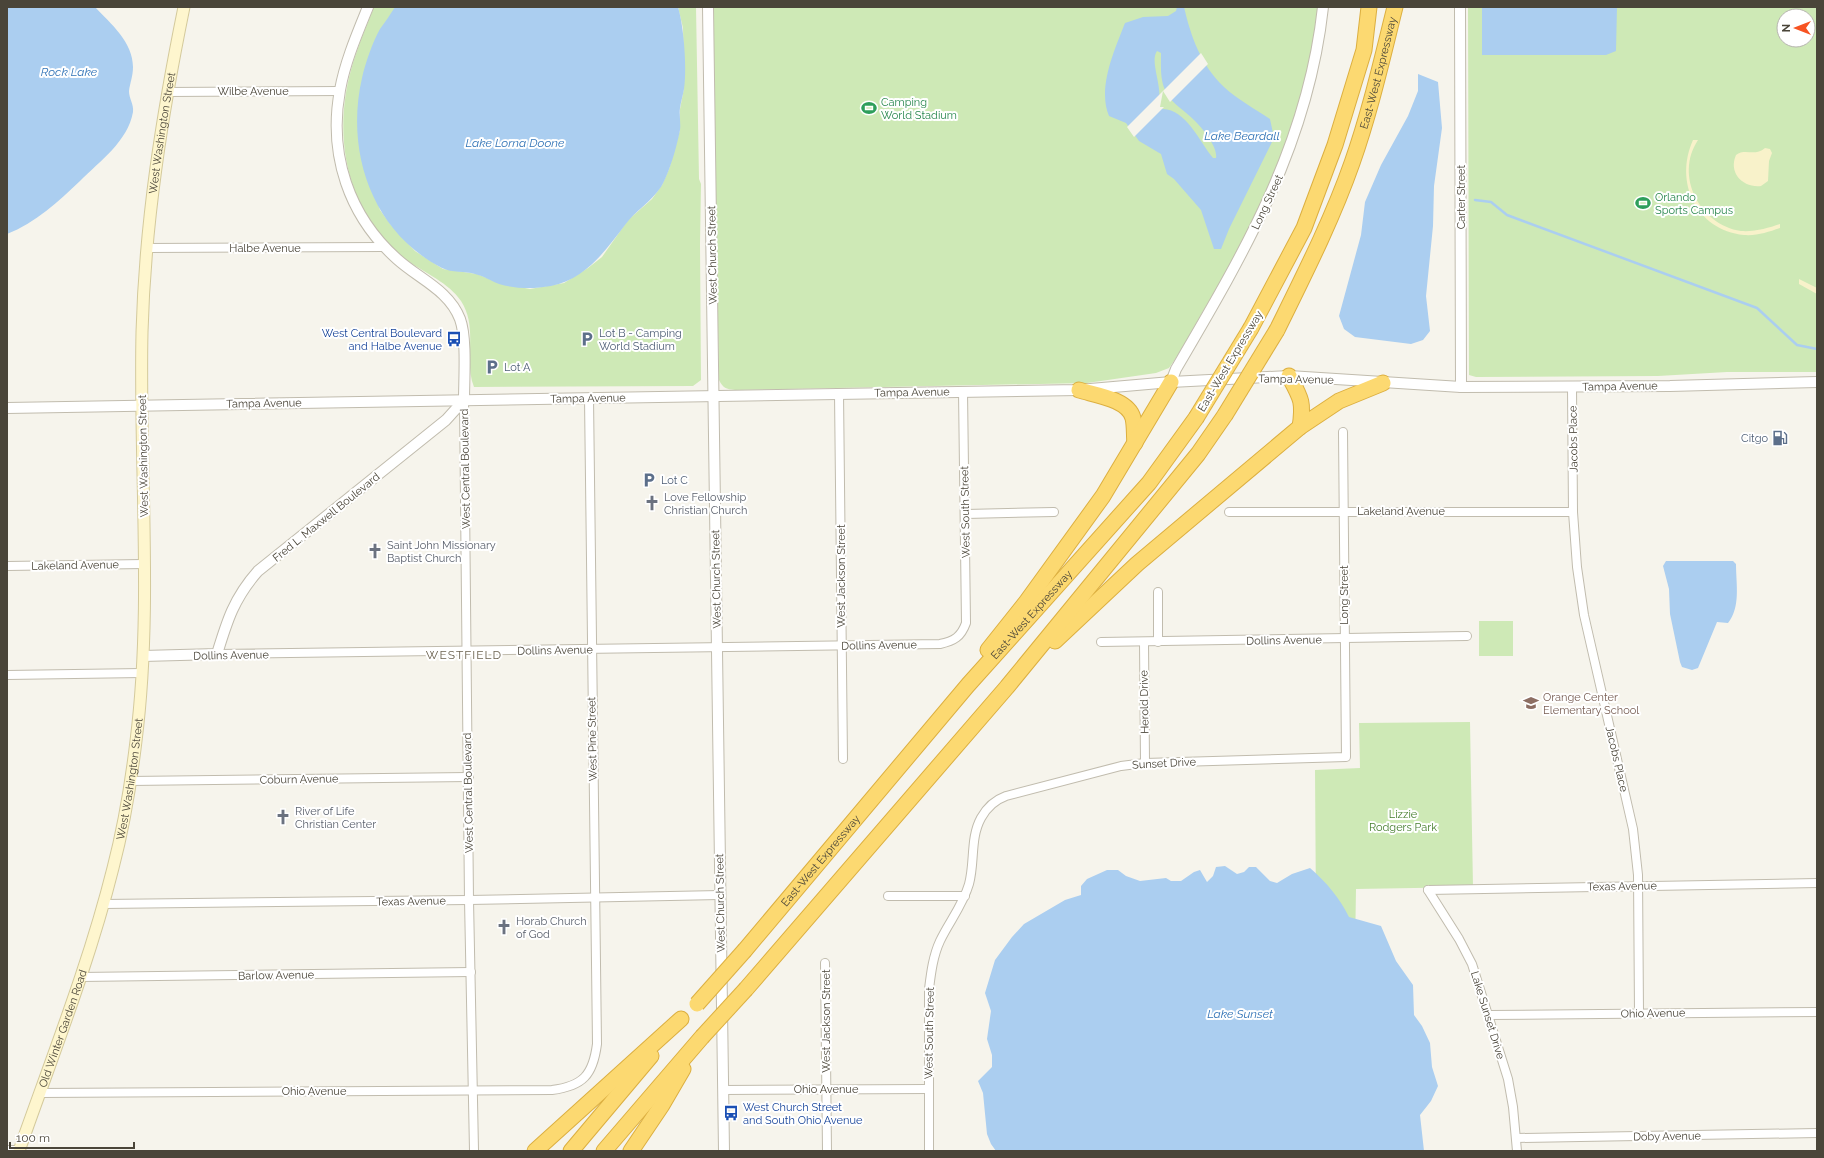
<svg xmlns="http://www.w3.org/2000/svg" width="1824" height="1158" font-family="Raleway,sans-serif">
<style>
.green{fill:#cee9b6;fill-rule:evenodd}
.sand{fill:#f8f2ca}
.water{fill:#abcef0;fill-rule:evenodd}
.pier{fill:#f6f4ec}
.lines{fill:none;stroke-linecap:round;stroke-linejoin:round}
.stream{stroke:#abcef0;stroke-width:2.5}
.minor-casing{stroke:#c1bcae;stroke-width:10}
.tertiary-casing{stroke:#c1bcae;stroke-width:12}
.secondary-casing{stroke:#d4ca9c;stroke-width:13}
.motorway-casing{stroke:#dcaf40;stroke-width:17}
.minor{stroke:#fff;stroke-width:8}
.tertiary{stroke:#fff;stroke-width:10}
.secondary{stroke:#fef6ce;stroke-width:11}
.motorway{stroke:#fcd971;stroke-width:15}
.motorway-bridge-casing{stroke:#dcaf40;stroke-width:17;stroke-linecap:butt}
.motorway-bridge{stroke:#fcd971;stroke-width:15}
.labels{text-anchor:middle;stroke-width:4;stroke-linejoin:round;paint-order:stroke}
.street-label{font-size:11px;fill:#4a4539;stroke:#fff}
.leisure-label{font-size:11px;fill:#27864d;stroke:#fff;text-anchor:start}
.transit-label{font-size:11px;fill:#164399;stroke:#fff;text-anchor:end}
.service-label{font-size:11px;fill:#4e5e75;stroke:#fff;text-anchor:start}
.worship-label{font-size:11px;fill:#5b616d;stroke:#fff;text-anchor:start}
.education-label{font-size:11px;fill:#785e54;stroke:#fff;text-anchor:start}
.park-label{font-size:11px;fill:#447d2c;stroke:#fff}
.water-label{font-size:12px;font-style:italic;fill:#3274b7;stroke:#fff}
.neighbourhood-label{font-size:12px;letter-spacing:1px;fill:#6d6451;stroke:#fff}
</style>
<rect width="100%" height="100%" fill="#f6f4ec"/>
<g class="green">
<path d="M374,7H395L358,138L380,210L391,225L415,251L443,269L477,274L499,283L530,289L564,283L588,268L602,257L628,220L652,199L662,185L669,169L680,130V109L684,88L683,28L678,7H696L699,179L701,184L700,244L701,380L693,386L474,387C463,360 479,329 461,301C449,283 425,273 408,261C402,258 397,252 392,247C344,202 334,131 351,70C357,48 366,27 374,7Z"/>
<path d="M712,7H1318C1306,114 1261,214 1206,306C1194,326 1183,349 1169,368L1156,373L1087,383L735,390C726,389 723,388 719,380Z"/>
<path d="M1468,7H1817V372H1727L1658,376L1476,377L1469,375ZM1784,16H1808V40H1784Z"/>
<rect x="1479" y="621" width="34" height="35"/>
<polygon points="1470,722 1473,887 1356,889 1355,950 1316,915 1315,770 1360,768 1359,723"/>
</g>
<g class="sand">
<path d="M1693,140H1698C1674,176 1700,225 1741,231C1755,232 1768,228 1780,224V228C1768,232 1757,236 1744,235C1696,230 1674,182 1693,140Z"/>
<path d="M1765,148L1770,149L1772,153L1769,161L1768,181L1761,186C1743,188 1728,173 1736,155C1745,148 1755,157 1765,148Z"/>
<polygon points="1799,279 1817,288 1817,294 1799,284"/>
</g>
<g class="water">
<path d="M7,7H95C111,24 133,42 133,67C133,76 130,83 129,91C129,99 134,104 133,112C128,141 100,161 80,181C59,201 35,223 7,234Z"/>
<path d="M395,7H678C684,27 687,68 684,89C683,95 681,101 680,108C679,115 681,123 680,130C677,146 669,174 661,187C651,202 635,211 625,225C605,251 586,279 551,286C534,289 516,289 499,284C491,281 484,276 475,274C465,271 452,273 442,268C372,232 345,152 362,78C365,64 373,41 380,29C385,22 390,15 395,7Z"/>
<path d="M1177,7H1184C1191,37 1201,65 1224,87C1237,99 1255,109 1270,119L1274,138L1229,229L1221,249H1214L1201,210L1174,179L1167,174L1161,154L1139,141L1126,123L1109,116C1097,88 1115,49 1125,23L1143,17L1168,16L1176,11ZM1157,51L1161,53C1161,66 1160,78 1165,90C1172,105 1185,110 1195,121C1203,129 1218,147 1216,158H1213C1200,142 1185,108 1162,109L1158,105C1164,88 1149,62 1157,51Z"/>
<polygon points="1482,7 1617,7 1616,51 1606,55 1482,55"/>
<polygon points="1418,74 1438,82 1442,128 1434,186 1433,226 1426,296 1430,331 1423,340 1411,344 1355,337 1344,329 1339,316 1361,235 1365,202 1381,165 1408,116 1418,91"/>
<path d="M1666,561H1733L1736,564C1736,584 1741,607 1728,623L1717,622L1698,668L1692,670L1682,667L1680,662L1670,614L1669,589L1663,566Z"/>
<path d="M1225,866L1237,874L1244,872L1249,867H1256L1270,881L1277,883L1292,874L1310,868C1327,883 1339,897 1349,917L1381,926L1396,961L1413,985L1414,1015L1422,1026L1430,1043L1432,1067L1438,1086L1431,1101L1420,1115L1424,1151H996L991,1144L987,1134L983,1093L978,1081L992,1067V1055L987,1039L991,1011L985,993L995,960L1012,937L1024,924L1065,900L1081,895V886L1087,879L1107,870H1118L1126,876L1140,881L1166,878L1171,881H1181L1194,872L1200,870L1207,882L1213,876L1216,867Z"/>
</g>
<g class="pier">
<polygon points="1201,53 1208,64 1170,102 1163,91"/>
<polygon points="1163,91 1160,107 1164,107 1134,137 1127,127"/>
</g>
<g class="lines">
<polyline class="stream" points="1475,200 1491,202 1507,215 1757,308 1797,345 1817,349"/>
<g class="minor-casing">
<g id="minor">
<polyline points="167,92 340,91"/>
<polyline points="147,248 384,247"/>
<polyline points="1572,387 1573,512 1577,567 1584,615 1633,829 1638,875 1639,1013"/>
<polyline points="839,393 843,759"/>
<polyline points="464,400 469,900 474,1150"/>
<polyline points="1229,512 1573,512"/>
<polyline points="966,514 1054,512"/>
<polyline points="7,566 144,564"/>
<polyline points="1158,592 1158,642"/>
<polyline points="1101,642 1467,636"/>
<polyline points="1144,642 1145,763"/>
<path d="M217,654L940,644C954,641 961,637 966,623L963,391"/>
<polyline points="7,675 142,673"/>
<polyline points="130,781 469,777"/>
<polyline points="1428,890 1817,883"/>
<polyline points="1428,890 1459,939 1472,964 1508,1079 1513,1107 1517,1151"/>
<polyline points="888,896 965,896"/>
<polyline points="103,904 469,900 720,895"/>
<polyline points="825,963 827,1151"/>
<polyline points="80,977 471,972"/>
<polyline points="1489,1015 1817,1012"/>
<polyline points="723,1090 929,1089"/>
<path d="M39,1093L552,1090C583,1086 593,1075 597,1044L589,398"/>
<polyline points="1517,1138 1817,1133"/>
<polyline points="7,1150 19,1150"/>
<path d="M929,1151V989C931,973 933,956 940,941C949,922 963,905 969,884C975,862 970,838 981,818C987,807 995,800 1006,796L1121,766L1145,763L1346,757L1343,432"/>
</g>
</g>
<g class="tertiary-casing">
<g id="tertiary">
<path d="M368,7C357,34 345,62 340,90C328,155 349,216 397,259C419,279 449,290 460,319C467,338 464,379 464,400"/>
<polyline points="708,7 724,1151"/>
<polyline points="1460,7 1461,387"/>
<path d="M1171,382L1176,369C1244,253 1308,145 1323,7"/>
<polyline points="7,408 1079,390 1171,382 1289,376 1461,387 1670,386 1817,382"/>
<path d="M143,656L217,654C227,621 234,598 258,571L446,420L464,400"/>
</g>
</g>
<g class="secondary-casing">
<g id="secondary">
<path id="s1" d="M19,1151C52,1057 89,964 113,868C124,826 131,783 136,741C153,606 139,468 142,332C145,222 162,115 184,7"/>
</g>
</g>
<g class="motorway-casing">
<g id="motorway">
<polyline points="1251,328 1304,228 1335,145 1364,50 1369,7"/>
<path id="s2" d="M1277,330C1304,275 1332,220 1352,163C1370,112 1382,59 1395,7"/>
<path d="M1289,376C1301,398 1304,402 1300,427"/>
<path d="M1079,390C1095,395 1128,399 1133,418C1135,426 1134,436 1135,443"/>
<polyline points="1055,641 1137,564 1300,427 1339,401 1383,383"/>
<polyline points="988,650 1027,601 1103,496 1171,382"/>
<path id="s3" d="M745,950L968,685L1149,483L1196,418"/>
<polyline points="746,989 1007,687 1198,454 1225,415"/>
<polyline points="535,1151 681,1019"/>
<polyline points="571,1151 651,1056"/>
<polyline points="604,1151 702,1037"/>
<polyline points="631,1151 662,1105 683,1069"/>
</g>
</g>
<use href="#minor" class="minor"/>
<use href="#tertiary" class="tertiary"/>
<use href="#secondary" class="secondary"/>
<use href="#motorway" class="motorway"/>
<g class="motorway-bridge-casing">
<g id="motorway-bridge">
<polyline points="1225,415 1277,330"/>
<polyline points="1196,418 1251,328"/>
<polyline points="697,1004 745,950"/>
<polyline points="702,1037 746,989"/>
</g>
</g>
<use href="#motorway-bridge" class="motorway-bridge"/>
</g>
<defs>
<g id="stadium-bare" transform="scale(1.2)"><path d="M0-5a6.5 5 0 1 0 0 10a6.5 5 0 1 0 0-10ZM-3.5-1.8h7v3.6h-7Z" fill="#2e9e5b" stroke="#fff" stroke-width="2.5" paint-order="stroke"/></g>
<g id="bus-bare" transform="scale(1.2)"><path d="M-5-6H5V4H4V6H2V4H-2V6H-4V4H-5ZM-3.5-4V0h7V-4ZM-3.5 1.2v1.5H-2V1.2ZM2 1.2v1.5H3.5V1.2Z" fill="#1a4fb4" stroke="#fff" stroke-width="2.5" paint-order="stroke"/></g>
<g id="parking-bare" transform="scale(1.2)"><path d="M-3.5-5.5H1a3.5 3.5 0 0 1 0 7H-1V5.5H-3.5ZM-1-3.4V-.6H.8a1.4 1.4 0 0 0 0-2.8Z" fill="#5c6f8a" stroke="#fff" stroke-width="2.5" paint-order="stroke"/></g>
<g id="fuel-bare" transform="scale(1.2)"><path d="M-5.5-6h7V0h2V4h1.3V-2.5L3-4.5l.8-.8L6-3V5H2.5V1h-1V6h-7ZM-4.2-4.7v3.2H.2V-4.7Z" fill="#5c6f8a" stroke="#fff" stroke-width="2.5" paint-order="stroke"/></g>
<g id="church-bare" transform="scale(1.2)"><path d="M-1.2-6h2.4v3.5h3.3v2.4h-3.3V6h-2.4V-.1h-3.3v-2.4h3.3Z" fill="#6b7280" stroke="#fff" stroke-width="2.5" paint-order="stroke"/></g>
<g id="school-bare" transform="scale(1.2)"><path d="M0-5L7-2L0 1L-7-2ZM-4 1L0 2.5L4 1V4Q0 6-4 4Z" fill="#8d6e63" stroke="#fff" stroke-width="2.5" paint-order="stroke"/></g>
</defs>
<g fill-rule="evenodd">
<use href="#stadium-bare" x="869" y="108"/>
<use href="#stadium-bare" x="1643" y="203"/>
<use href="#bus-bare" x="454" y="339"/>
<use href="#parking-bare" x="587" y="339"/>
<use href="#parking-bare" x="492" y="367"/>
<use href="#fuel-bare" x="1780" y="438"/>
<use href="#parking-bare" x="649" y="480"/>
<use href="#church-bare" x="652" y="503"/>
<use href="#church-bare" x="375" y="551"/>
<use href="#school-bare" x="1531" y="703"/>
<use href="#church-bare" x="283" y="817"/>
<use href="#church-bare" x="504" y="927"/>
<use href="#bus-bare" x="731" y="1113"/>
</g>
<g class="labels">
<g class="street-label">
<text dy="4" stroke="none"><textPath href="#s2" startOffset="277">East-West Expressway</textPath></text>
<text x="253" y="95">Wilbe Avenue</text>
<text dy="4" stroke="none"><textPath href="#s1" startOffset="1037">West Washington Street</textPath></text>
<text transform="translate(1461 197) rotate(-90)" y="4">Carter Street</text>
<text transform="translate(1267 202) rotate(-65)" y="4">Long Street</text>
<text x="265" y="252">Halbe Avenue</text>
<text transform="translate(712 255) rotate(-91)" y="4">West Church Street</text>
<text transform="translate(1230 361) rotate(-59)" y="4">East-West Expressway</text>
<text transform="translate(1296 379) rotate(1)" y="4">Tampa Avenue</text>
<text transform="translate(1620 386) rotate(-1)" y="4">Tampa Avenue</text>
<text transform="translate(912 392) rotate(-1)" y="4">Tampa Avenue</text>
<text transform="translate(588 398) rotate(-1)" y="4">Tampa Avenue</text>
<text transform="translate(264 403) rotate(-1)" y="4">Tampa Avenue</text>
<text transform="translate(1573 439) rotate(-91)" y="4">Jacobs Place</text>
<text transform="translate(143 456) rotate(-91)" y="4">West Washington Street</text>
<text transform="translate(465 469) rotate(-91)" y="4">West Central Boulevard</text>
<text x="1401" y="515">Lakeland Avenue</text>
<text transform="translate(965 512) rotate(-91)" y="4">West South Street</text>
<text transform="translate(326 517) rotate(-39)" y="4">Fred L. Maxwell Boulevard</text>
<text transform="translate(75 565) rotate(-1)" y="4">Lakeland Avenue</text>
<text transform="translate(841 576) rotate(-90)" y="4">West Jackson Street</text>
<text transform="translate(716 579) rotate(-91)" y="4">West Church Street</text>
<text transform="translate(1344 595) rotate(-90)" y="4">Long Street</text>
<text dy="4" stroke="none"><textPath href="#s3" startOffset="441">East-West Expressway</textPath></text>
<text transform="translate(1284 640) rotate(-1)" y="4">Dollins Avenue</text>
<text transform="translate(879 645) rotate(-1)" y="4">Dollins Avenue</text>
<text transform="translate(555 650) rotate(-1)" y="4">Dollins Avenue</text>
<text transform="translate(231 655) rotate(-1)" y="4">Dollins Avenue</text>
<text transform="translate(1144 702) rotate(-91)" y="4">Herold Drive</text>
<text transform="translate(592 739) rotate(-91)" y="4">West Pine Street</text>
<text transform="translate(1617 759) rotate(77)" y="4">Jacobs Place</text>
<text transform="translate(1164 763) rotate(-3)" y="4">Sunset Drive</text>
<text dy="4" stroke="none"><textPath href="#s1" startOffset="389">West Washington Street</textPath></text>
<text transform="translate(299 779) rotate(-1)" y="4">Coburn Avenue</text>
<text transform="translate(468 793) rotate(-91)" y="4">West Central Boulevard</text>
<text dy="4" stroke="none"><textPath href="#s3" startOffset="117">East-West Expressway</textPath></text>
<text transform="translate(1622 886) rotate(-1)" y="4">Texas Avenue</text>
<text transform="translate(411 901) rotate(-1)" y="4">Texas Avenue</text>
<text transform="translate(720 903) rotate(-91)" y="4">West Church Street</text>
<text transform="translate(276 975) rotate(-1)" y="4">Barlow Avenue</text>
<text transform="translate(1653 1013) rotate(-1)" y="4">Ohio Avenue</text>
<text transform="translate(1488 1015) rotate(73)" y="4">Lake Sunset Drive</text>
<text transform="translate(826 1021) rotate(-90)" y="4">West Jackson Street</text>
<text dy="4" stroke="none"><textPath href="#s1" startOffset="130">Old Winter Garden Road</textPath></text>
<text transform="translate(929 1033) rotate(-89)" y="4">West South Street</text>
<text x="826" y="1093">Ohio Avenue</text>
<text x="314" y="1095">Ohio Avenue</text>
<text transform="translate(1667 1136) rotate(-1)" y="4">Doby Avenue</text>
</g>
<g class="leisure-label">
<text x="881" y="106">Camping<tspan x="881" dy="13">World Stadium</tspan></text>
<text x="1655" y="201">Orlando<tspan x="1655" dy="13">Sports Campus</tspan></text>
</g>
<g class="transit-label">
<text x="442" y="337">West Central Boulevard<tspan x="442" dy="13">and Halbe Avenue</tspan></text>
<text x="743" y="1111" text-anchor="start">West Church Street<tspan x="743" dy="13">and South Ohio Avenue</tspan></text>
</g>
<g class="service-label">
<text x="599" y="337">Lot B - Camping<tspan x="599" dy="13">World Stadium</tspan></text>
<text x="504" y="371">Lot A</text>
<text x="1768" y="442" text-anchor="end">Citgo</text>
<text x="661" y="484">Lot C</text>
</g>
<g class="worship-label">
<text x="664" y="501">Love Fellowship<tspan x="664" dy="13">Christian Church</tspan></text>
<text x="387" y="549">Saint John Missionary<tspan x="387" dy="13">Baptist Church</tspan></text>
<text x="295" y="815">River of Life<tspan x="295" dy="13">Christian Center</tspan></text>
<text x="516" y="925">Horab Church<tspan x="516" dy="13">of God</tspan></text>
</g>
<g class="education-label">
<text x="1543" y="701">Orange Center<tspan x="1543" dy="13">Elementary School</tspan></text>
</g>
<g class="park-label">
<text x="1403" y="818">Lizzie<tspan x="1403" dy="13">Rodgers Park</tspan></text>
</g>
<g class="water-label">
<text x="69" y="76">Rock Lake</text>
<text x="1242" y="140">Lake Beardall</text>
<text x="515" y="147">Lake Lorna Doone</text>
<text x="1240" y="1018">Lake Sunset</text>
</g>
<g class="neighbourhood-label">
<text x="464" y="659">WESTFIELD</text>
</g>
</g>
<rect width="1824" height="1158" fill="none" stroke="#4a4539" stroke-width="16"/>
<g transform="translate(1796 28) rotate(270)"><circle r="19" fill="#ffffff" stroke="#b7b5b0"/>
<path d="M0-3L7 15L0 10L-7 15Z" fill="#f75322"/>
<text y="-6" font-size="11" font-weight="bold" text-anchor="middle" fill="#4a4539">N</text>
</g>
<path d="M10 1142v6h124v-6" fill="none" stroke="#4a4539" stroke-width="2"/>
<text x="16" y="1142" font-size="12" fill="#4a4539" stroke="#ffffff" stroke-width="3" paint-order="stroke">100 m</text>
</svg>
